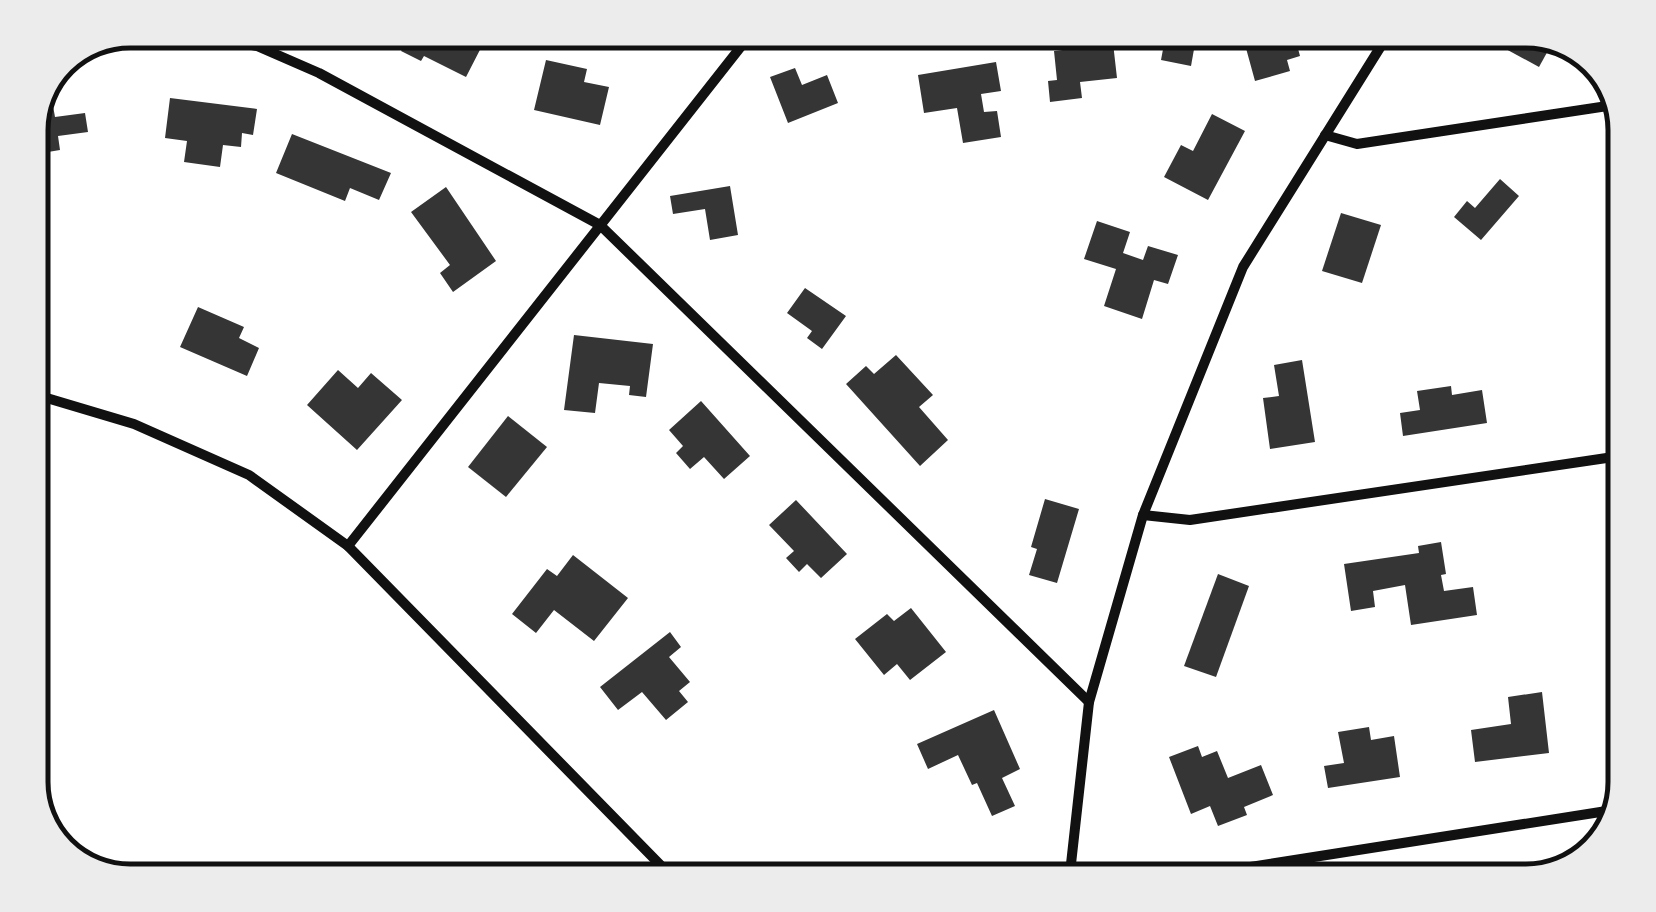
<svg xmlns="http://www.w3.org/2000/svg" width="1656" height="912" font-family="'Fira Sans',sans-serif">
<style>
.building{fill:#353535}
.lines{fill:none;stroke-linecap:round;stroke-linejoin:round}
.minor{stroke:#111;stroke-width:10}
.rim{fill:none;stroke:#111;stroke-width:5}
</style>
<rect width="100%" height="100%" fill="#fff"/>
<g class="building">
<polygon points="412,30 473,30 471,33 485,40 466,77 424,56 421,61 401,51"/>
<polygon points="1096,30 1098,44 1113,43 1117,78 1080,82 1082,98 1050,102 1048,81 1057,80 1054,51 1071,49 1069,33"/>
<polygon points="1241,30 1293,30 1300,56 1287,60 1290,71 1255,81"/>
<polygon points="1485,30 1527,30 1555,38 1539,67 1482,36"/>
<polygon points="1166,33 1196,38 1191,66 1161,60"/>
<polygon points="546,60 587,69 584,82 609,87 600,125 534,110"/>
<polygon points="996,62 1001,91 981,94 984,112 997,111 1001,137 963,143 957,108 924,113 918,75"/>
<polygon points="795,68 802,85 827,75 838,103 788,123 770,77"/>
<polygon points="170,98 257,109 253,135 242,133 241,147 223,145 220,167 184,162 187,141 165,138"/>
<polygon points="52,100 55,117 85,113 88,132 58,136 60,150 30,155 30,123 40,101"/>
<polygon points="1212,114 1245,131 1208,200 1164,177 1181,145 1193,151"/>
<polygon points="292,134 391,173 379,200 350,188 345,201 276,173"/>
<polygon points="1500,179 1519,196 1481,240 1454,217 1467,201 1475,208"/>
<polygon points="730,186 738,235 710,240 705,209 673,214 670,196"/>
<polygon points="446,187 496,261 453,292 440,273 450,265 411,212"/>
<polygon points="1341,213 1381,225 1362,283 1322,271"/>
<polygon points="1097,221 1130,232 1123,253 1143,260 1148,246 1178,255 1168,284 1154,280 1142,319 1104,306 1116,269 1084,259"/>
<polygon points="805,288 846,316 822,349 807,338 812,331 787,313"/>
<polygon points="198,307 244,327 239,338 259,348 247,376 180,347"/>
<polygon points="574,335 653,344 646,397 629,395 630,386 599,383 595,413 564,410"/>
<polygon points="896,355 933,395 919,407 948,440 920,466 846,384 866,366 874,374"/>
<polygon points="1302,360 1315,442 1270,449 1263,398 1279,396 1274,365"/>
<polygon points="338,370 358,388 371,373 402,400 357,450 307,405"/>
<polygon points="1451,386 1452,395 1482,390 1487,423 1403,436 1400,413 1420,410 1417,391"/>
<polygon points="701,401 750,456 724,479 704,457 690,469 676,453 683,446 669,430"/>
<polygon points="508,416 547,447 506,497 468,467"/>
<polygon points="1045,499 1079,509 1057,583 1029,575 1037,549 1031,547"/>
<polygon points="796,500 847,554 821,578 807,564 799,572 786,558 794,551 769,525"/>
<polygon points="1441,542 1446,574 1441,575 1444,591 1473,587 1477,615 1411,625 1405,585 1373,591 1375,607 1351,611 1344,564 1419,553 1418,546"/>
<polygon points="573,555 628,598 594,641 554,610 536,633 512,614 547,569 557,576"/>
<polygon points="1218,574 1249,586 1216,677 1184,666"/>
<polygon points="911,608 946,652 910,680 897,664 884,675 855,639 887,614 894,621"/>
<polygon points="670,632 681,647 669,657 690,682 679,691 688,702 666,720 642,692 618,710 600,687"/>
<polygon points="1542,692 1549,753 1475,762 1471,730 1511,724 1508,697"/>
<polygon points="994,710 1020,769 1002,778 1015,806 992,816 977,783 972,785 958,755 928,769 917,744"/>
<polygon points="1369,727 1371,740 1394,736 1400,777 1328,788 1324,766 1344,763 1338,732"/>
<polygon points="1198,746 1202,757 1217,751 1228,778 1261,765 1273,795 1244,807 1247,815 1218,826 1210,806 1191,814 1169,757"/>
</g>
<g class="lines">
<g class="minor">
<polyline points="102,41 156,33 204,35 257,46 319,73 600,225 1089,702"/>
<polyline points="1325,135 1357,144 1614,105"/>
<polyline points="30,393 134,424 249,475 348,546 677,882"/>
<polyline points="1143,515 1190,520 1620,456"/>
<polyline points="348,546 754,30"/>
<polyline points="1069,882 1089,702 1143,515 1243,267 1391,30"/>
<polyline points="1155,882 1613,810"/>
</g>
</g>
<path d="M0 0H1656V912H0ZM130 48H1526A82 82 0 0 1 1608 130V782A82 82 0 0 1 1526 864H130A82 82 0 0 1 48 782V130A82 82 0 0 1 130 48Z" fill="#ececec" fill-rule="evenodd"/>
<path class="rim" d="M130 48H1526A82 82 0 0 1 1608 130V782A82 82 0 0 1 1526 864H130A82 82 0 0 1 48 782V130A82 82 0 0 1 130 48Z"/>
</svg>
